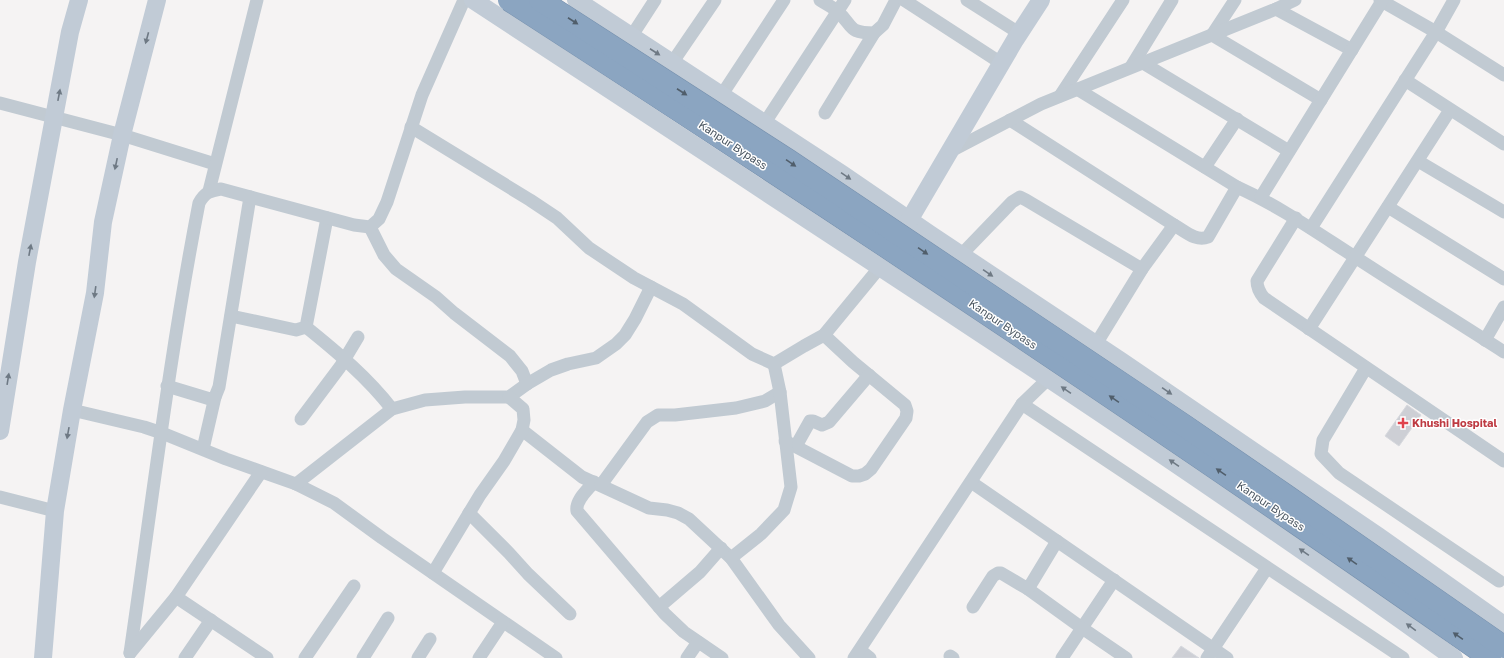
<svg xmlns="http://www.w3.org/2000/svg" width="1504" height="658" font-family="'Golos Text',sans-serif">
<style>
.building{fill:#cdcfd5;stroke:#d7d9de}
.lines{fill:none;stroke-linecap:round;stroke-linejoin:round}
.street{stroke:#c1cad2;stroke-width:13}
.secondary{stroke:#c1cbd6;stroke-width:18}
.highway-bridge-casing{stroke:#7690ad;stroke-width:23;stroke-linecap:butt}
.highway-bridge{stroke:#8ba5c1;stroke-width:22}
.oneway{fill:#505e6b}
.oneway2{fill:#6e7984}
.health-dot{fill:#e0444e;stroke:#fff;stroke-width:1.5}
.labels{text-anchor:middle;stroke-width:3;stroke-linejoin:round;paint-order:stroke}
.street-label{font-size:11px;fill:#4a5661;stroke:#fff}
.health-label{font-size:11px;font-weight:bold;fill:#be3a42;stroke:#fff;text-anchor:start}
</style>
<rect width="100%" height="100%" fill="#f5f3f3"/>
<g class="building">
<polygon points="1407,405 1421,415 1399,446 1385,436"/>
<polygon points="1181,646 1199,658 1172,658"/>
</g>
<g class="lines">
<g class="street">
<path d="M820,0C826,4 833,7 838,12C854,26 847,33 874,33L883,25L896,0"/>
<polyline points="904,0 1001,63"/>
<polyline points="967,0 1019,33"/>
<polyline points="1235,0 1212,35 1321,100"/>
<polyline points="1380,0 1436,32 1504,75"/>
<polyline points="1276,9 1352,50"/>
<polyline points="631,37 655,0"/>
<polyline points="672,63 715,0"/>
<polyline points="1143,63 1289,151"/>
<polyline points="1131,67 1172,0"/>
<polyline points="1405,80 1504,144"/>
<path d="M1077,89L1237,187C1279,206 1316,232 1355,257C1404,289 1454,320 1504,352"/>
<polyline points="721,96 784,0"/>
<polyline points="1060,96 1123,0"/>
<polyline points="0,103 122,135 215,164"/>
<polyline points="825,113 874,33"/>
<polyline points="1010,120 1174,225"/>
<polyline points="764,124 845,0"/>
<polyline points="411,127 530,200 557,218 589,248 634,278 683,304 752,354 774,364 804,346 824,335 880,267"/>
<polyline points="949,152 1041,104 1276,9 1295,0"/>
<polyline points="1418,161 1504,212"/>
<polyline points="1205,167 1237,119"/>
<polyline points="209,191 257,0"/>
<polyline points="1261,197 1382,1"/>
<polyline points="1388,207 1504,279"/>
<path d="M1296,218L1257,281C1257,288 1259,292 1264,298L1504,461"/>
<polyline points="370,227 384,255 396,269 436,297 454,313 510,356 522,371 527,384"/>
<polyline points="1311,228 1436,32 1454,0"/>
<polyline points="961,255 1012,202 1020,197 1026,200 1142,269"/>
<polyline points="231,316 296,330 306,327 327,218"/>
<path d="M306,327C337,352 367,377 392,409"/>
<polyline points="1309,329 1450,110"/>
<polyline points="1485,340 1504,307"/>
<path d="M1096,344L1142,269L1174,225C1185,231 1196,242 1208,237L1237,187"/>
<polyline points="1366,368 1323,440 1321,454 1339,473 1499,581"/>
<polyline points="167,386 210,399 215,397 219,387 250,197"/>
<polyline points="1022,404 1403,658"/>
<polyline points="72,410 144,427 162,433 226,459 296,484 334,503 382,538 556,658"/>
<polyline points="301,419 340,367 358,337"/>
<polyline points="522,430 582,477 649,508 667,510 678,513 689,519 731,558 779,625 809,658"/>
<polyline points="785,441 852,476 859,476 865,474 871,469 906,418 907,411 905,405 853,362 824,335"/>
<polyline points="796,446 810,421 813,421 822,425 829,422 869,375"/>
<polyline points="203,449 215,397"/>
<path d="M594,482C588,490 575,500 577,511L665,614L684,632L722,658"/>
<polyline points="971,482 1227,658"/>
<polyline points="296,484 392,409 425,400 465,397 509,397 527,384 551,370 568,364 596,358 616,344 625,335 635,319 651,287"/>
<polyline points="601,485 647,422 658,415 675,415 736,408 765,401 780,392"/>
<polyline points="0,497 55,511"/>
<polyline points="469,513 509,553 528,574 570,614"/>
<polyline points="731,558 761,534 784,510 791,487 780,392 774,364"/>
<polyline points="433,573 480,495 504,461 522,430 524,420 523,409 509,397"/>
<polyline points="1028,589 1082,628 1114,580"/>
<polyline points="176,597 267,658"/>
<polyline points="659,607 700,572 721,548"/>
<polyline points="973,607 993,576 998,573 1001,573 1028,589 1057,541"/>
<polyline points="860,650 870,658"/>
<path d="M130,653C152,502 170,352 199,203C205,192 210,191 221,189L354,225L370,227L379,219L387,202L422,95L464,0"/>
<polyline points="130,653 176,597 261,472"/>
<polyline points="950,656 953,658"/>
<polyline points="185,658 211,620"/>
<polyline points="305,658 354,586"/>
<polyline points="363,658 388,618"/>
<polyline points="418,658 430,639"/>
<polyline points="479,658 503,622"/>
<polyline points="687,658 698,642"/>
<polyline points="854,658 1022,404 1049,378"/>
<polyline points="1062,658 1082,628 1126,658"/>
<polyline points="1207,658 1267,568"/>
</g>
<g class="secondary">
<path d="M473,0C607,87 741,176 875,264C1070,392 1264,521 1454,658"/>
<polyline points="576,0 842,174 931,235 1121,361 1378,536 1504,625"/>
<polyline points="904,229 1015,40 1041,0"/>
<polyline points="0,431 27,262 70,32 79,0"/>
<polyline points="43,658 55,511 72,410 95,293 103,222 122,135 157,0"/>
</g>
<g class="highway-bridge-casing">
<g id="highway-bridge">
<path d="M509,0C840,214 1168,432 1490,658"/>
<polyline points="540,0 788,160 1185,426 1284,494 1504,647"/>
</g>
</g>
<use href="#highway-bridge" class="highway-bridge"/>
</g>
<defs><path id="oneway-solid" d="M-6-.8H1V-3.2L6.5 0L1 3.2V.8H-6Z"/></defs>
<g class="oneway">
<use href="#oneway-solid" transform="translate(573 21) rotate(33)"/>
<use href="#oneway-solid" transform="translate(682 92) rotate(33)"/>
<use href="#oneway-solid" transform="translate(791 163) rotate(34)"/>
<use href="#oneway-solid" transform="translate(923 251) rotate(34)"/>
<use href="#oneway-solid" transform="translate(1114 399) rotate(-146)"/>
<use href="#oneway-solid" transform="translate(1221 472) rotate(-146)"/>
<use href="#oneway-solid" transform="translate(1352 561) rotate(-145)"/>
<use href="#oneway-solid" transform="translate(1458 636) rotate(-145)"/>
</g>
<g class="oneway2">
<use href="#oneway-solid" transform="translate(147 38) rotate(105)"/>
<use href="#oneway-solid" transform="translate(655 52) rotate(33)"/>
<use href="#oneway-solid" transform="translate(59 95) rotate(-79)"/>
<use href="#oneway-solid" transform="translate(116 164) rotate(102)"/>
<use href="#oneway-solid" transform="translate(846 176) rotate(34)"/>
<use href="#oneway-solid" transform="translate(30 250) rotate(-79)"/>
<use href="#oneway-solid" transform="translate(988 273) rotate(34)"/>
<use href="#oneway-solid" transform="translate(95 292) rotate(98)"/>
<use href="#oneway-solid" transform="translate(8 379) rotate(-81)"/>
<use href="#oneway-solid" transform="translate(1066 390) rotate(-146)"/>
<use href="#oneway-solid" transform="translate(1167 391) rotate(34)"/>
<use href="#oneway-solid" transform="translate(68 433) rotate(100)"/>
<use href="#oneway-solid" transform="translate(1174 463) rotate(-146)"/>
<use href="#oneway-solid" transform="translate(1304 552) rotate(-145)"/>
<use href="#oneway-solid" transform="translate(1411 627) rotate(-144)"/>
</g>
<path class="health-dot" d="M1401 417h4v4h4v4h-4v4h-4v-4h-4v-4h4z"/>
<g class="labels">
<g class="street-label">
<text transform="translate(733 145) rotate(33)" y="4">Kanpur Bypass</text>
<text transform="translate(1003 324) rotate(34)" y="4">Kanpur Bypass</text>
<text transform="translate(1271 506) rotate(34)" y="4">Kanpur Bypass</text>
</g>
<g class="health-label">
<text x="1412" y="427">Khushi Hospital</text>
</g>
</g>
</svg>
